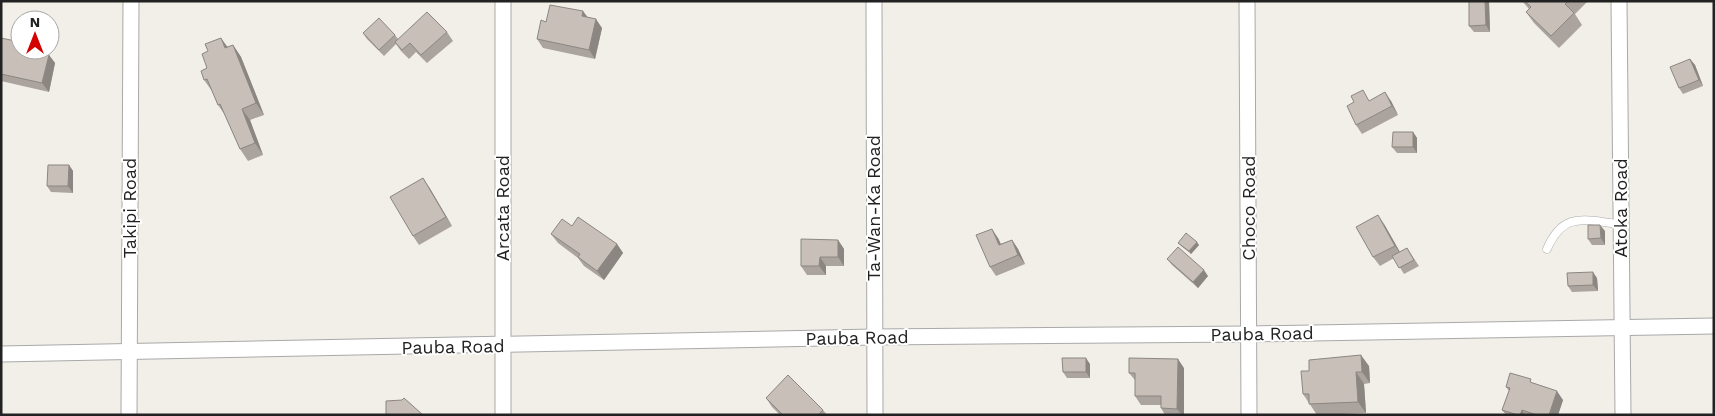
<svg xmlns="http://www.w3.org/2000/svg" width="1715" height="416" font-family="'Work Sans',sans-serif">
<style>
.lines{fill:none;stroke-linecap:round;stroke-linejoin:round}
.lane-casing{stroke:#a9a9a9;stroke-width:9}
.street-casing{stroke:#a9a9a9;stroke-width:17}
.lane{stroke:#fff;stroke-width:8}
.street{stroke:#fff;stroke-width:15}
.wall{fill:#aba49e}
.shaded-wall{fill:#8b8681}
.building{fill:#c7bfb8;stroke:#8b8681}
.labels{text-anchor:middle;stroke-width:4;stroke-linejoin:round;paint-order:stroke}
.street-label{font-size:18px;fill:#222;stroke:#fff}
</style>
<rect width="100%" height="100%" fill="#f2efe9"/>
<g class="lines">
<g class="lane-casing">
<path id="lane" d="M1547,249C1564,210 1585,221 1621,224"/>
</g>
<g class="street-casing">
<g id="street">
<polyline points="874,1 875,415"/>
<polyline points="1247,1 1249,415"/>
<polyline points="1619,1 1623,415"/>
<polyline points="1,354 874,337 1250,334 1714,326"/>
<polyline points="129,415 131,1"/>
<polyline points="503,415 503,1"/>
</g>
</g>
<use href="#lane" class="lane"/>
<use href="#street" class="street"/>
</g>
<g class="wall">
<polygon points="1469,1 1489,1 1490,32 1474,32 1469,26"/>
<polygon points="1522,1 1588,1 1575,14 1582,25 1559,48 1534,23 1526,12 1529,9"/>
<polygon points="588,17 602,28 595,59 543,48 537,39 546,22"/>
<polygon points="447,32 453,41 427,63 416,52 409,59 401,51 396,44 384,56 367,39 363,33 395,35 398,39"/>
<polygon points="1,38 20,50 45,50 48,54 49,55 55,63 49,92 1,81"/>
<polygon points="233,45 241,57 264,115 250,120 263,155 248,161 240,149 225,115 218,105 212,91 204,80 207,68 227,47"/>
<polygon points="1690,59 1695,65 1703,86 1683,94 1679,88"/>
<polygon points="1370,100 1391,101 1398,115 1362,134 1356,125"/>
<polygon points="1413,132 1417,138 1417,153 1397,153 1392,147"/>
<polygon points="69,165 73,171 73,193 51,192 47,186"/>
<polygon points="429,187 452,226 419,245 413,236"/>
<polygon points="1384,224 1400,252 1407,248 1419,266 1404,274 1394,258 1380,266 1373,257"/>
<polygon points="572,226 617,244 623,253 604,280 584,266 578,258 558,243 551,234"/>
<polygon points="1605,231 1605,245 1592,245 1588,239"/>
<polygon points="998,238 1001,244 1012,240 1018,249 1025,264 996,276 990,267"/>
<polygon points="838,240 844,249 844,266 826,266 826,275 807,275 801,266"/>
<polygon points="1178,243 1199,245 1191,254 1181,246"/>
<polygon points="1167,259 1208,276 1198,288 1172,265"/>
<polygon points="1597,278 1598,291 1572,292 1568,286"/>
<polygon points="1090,364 1090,378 1067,378 1063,372"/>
<polygon points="1369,366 1370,383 1364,384 1366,413 1317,415 1303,394"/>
<polygon points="1184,368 1184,415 1165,415 1161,408 1161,405 1141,405 1135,396 1135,380 1129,373"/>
<polygon points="1534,383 1563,400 1558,415 1506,415 1502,410 1509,391 1506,387"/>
<polygon points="766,398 823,410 827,415 780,415 772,407"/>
</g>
<g class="shaded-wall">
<polygon points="1485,1 1489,2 1490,32 1486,25"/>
<polygon points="583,11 589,19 582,16"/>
<polygon points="596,19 602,28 595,59 589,50"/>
<polygon points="221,38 229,49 225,48"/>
<polygon points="233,45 241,57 264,115 256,103"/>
<polygon points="42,50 45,50 55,63 49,92 42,83 41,53"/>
<polygon points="1690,59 1695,65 1703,86 1699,80"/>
<polygon points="1385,92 1391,101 1398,115 1392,106"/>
<polygon points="242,109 250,120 263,155 255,143"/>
<polygon points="1413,132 1417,138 1417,153 1413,147"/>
<polygon points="69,165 73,171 73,193 68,186"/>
<polygon points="423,178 429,187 452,226 446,217"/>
<polygon points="1378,215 1384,224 1401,254 1395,246"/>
<polygon points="1600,225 1605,231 1605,245 1601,238"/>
<polygon points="992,229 998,238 1005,254 999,245"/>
<polygon points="838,240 844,249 844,266 838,257"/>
<polygon points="1012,240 1018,249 1025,264 1018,255"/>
<polygon points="1197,242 1199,245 1191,254 1189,251"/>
<polygon points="617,244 623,253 604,280 597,271"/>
<polygon points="820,257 826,266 826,275 819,266"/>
<polygon points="1204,270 1208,276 1198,288 1193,282"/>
<polygon points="1593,272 1597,278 1598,291 1593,285"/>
<polygon points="1361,355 1369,366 1370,383 1362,372"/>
<polygon points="1086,358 1090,364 1090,378 1086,372"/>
<polygon points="1178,359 1184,368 1184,415 1182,415 1177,409"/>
<polygon points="1356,372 1364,384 1366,413 1358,402"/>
<polygon points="1557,391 1563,400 1558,415 1549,415"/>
<polygon points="1522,410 1525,415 1520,415"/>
</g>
<g class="building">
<polygon points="1469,1 1485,1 1486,25 1469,26"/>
<polygon points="1525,1 1568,1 1565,4 1574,13 1551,36 1526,12 1531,7"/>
<polygon points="550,5 583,11 582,16 596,19 589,50 537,39 541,20 546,22"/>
<polygon points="427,12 447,32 421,55 410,43 402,50 395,42"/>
<polygon points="379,18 395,35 379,50 363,33"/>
<polygon points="1,38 20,42 20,50 42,50 41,53 49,55 42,83 1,74"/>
<polygon points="221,38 225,48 233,45 256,103 242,109 255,143 240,149 220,104 218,105 207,79 204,80 201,71 207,68 202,54 208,51 205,44"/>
<polygon points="1690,59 1699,80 1679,88 1670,67"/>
<polygon points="1363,90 1369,101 1385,92 1392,106 1356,125 1347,106 1354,102 1351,96"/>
<polygon points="1393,132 1413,132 1413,147 1392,147"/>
<polygon points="48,165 69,165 68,186 47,186"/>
<polygon points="423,178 446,217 413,236 390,197"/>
<polygon points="1378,215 1395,246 1373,257 1356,227"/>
<polygon points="578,217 617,244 597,271 578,257 580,254 551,234 562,219 572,226"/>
<polygon points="1588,225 1600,225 1601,238 1588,239"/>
<polygon points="992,229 999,245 1012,240 1018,255 990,267 976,235"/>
<polygon points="1186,233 1197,242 1189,251 1178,243"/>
<polygon points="801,239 838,240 838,257 820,257 819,266 801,266"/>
<polygon points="1178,247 1204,270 1193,282 1167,259"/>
<polygon points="1407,248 1414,260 1399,268 1392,256"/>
<polygon points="1593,272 1593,285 1568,286 1567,273"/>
<polygon points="1361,355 1362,372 1356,372 1358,402 1309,404 1309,394 1303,394 1301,371 1309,371 1309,360"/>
<polygon points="1062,358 1086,358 1086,372 1063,372"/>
<polygon points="1129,358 1178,359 1177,409 1161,408 1161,396 1135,396 1135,373 1129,373"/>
<polygon points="1510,373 1531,379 1530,382 1557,391 1549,415 1537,415 1522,410 1520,415 1518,415 1502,410 1510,388 1506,387"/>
<polygon points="788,375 823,410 818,415 783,415 766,398"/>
<polygon points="404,398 423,415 386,415 386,401 402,400"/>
</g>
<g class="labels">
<g class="street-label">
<text transform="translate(130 208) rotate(-90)" y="6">Takipi Road</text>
<text transform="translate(503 208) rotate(-90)" y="6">Arcata Road</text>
<text transform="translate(874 208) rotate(-90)" y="6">Ta-Wan-Ka Road</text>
<text transform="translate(1249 208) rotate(-90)" y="6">Choco Road</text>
<text transform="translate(1621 208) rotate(-90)" y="6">Atoka Road</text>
<text transform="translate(1262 334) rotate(-1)" y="6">Pauba Road</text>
<text transform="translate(857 338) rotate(-1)" y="6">Pauba Road</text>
<text transform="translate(453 347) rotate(-1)" y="6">Pauba Road</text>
</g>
</g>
<rect width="1715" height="416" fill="none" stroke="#222222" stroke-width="5"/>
<g transform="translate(35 35)"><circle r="24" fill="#ffffff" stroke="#a7a7a7"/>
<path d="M0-4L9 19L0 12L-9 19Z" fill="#d40000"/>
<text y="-8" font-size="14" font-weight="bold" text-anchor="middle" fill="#222222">N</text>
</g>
</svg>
